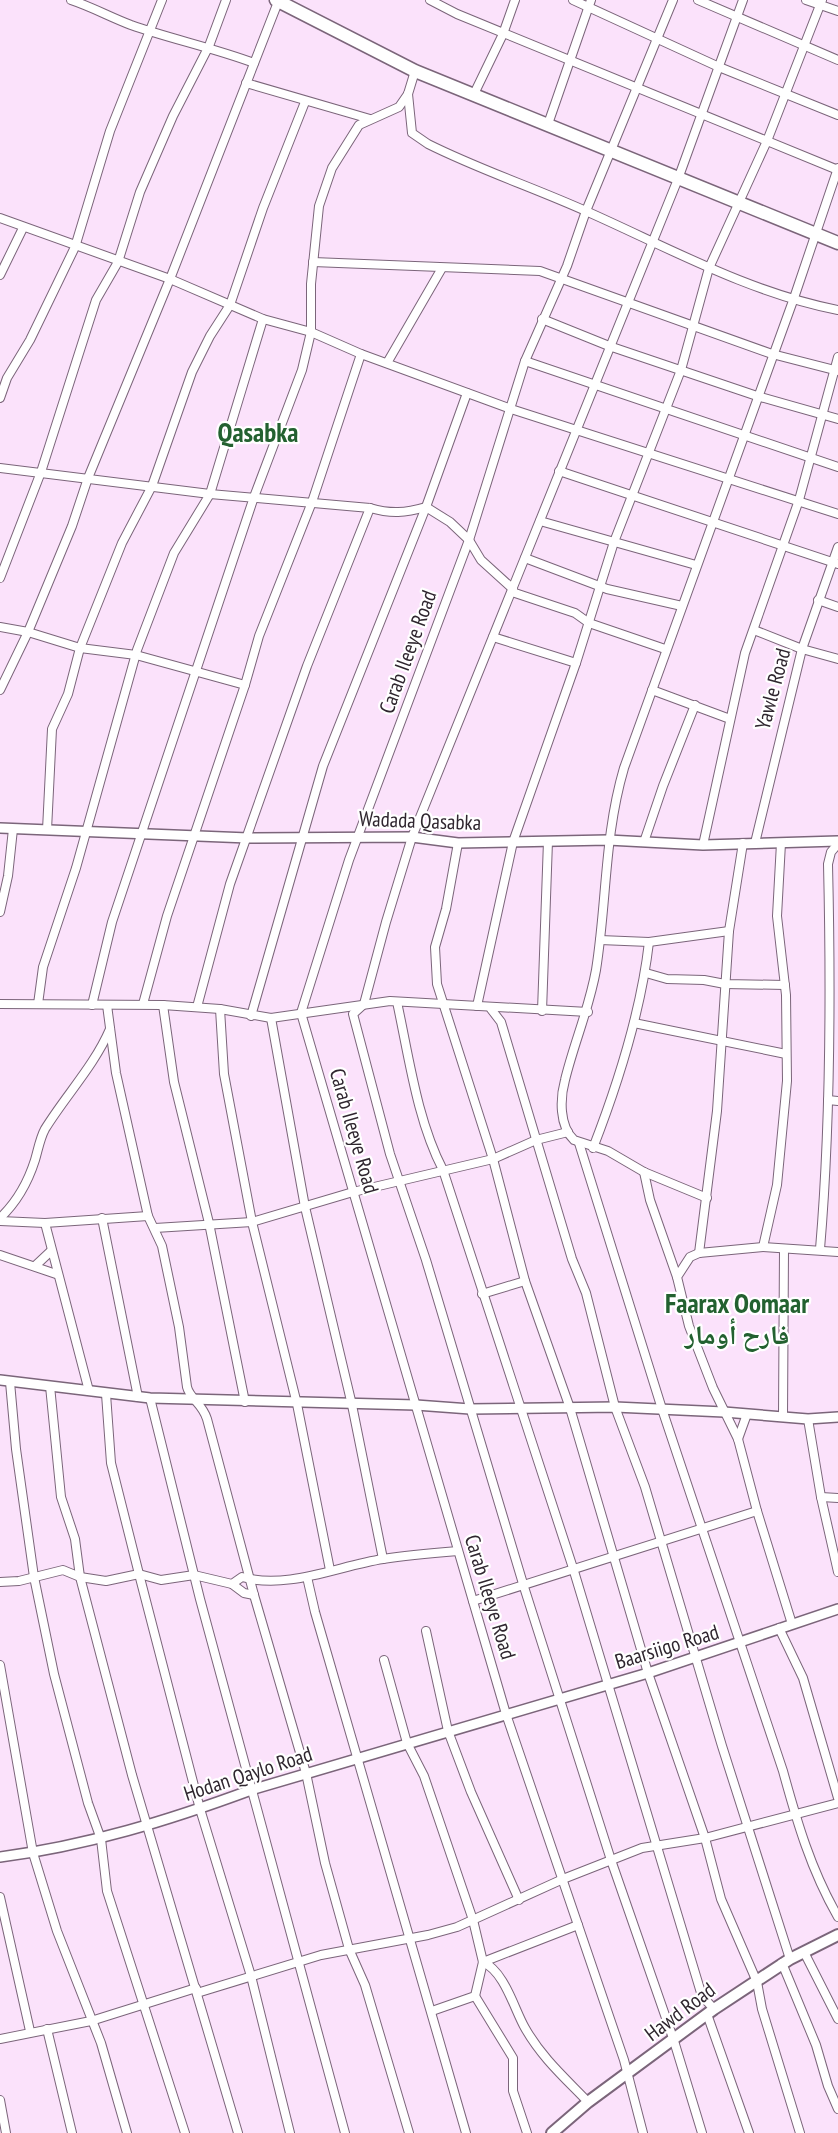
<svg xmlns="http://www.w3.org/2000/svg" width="838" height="2133" font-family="'PT Sans Narrow','Noto Naskh Arabic',sans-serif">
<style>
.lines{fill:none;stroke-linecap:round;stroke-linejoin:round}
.minor-casing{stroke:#7b657a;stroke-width:10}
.tertiary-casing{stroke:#7b657a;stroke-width:12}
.secondary-casing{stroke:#7b657a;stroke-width:14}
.trunk-casing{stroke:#7b657a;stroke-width:15}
.minor{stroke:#fff;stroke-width:8}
.tertiary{stroke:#fff;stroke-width:9}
.secondary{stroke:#fff;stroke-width:10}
.trunk{stroke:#fff;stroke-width:12}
.labels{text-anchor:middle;stroke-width:4.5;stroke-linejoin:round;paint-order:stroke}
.street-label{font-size:21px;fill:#2f262f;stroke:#fff}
.district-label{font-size:27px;font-weight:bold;fill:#236130;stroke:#fff}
</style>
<rect width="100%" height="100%" fill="#fbe2fb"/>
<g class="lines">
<g class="minor-casing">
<g id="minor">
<path d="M71,0C92,7 110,17 131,25C171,39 214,48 254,63"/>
<polyline points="430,0 457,14 838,170"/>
<polyline points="573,0 719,67 838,115"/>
<polyline points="698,0 838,60"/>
<polyline points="806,0 838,11"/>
<polyline points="246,83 370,119"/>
<path d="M408,94L412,133L428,144C480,170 535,188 588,212C669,248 750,293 838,310"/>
<polyline points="474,94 503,34 515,0"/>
<polyline points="548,124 591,0"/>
<polyline points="0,218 170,279 263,319 311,332 361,354 511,409 838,514"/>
<polyline points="313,262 540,271 772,354 838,371"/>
<polyline points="0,275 23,228"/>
<polyline points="542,319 609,346 757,396 838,419"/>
<polyline points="525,361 838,467"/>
<polyline points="387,363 442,268"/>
<polyline points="0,398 7,378 30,340 75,247 110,131 162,0"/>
<path d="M0,468L210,494L370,508C391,514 405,513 426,507L450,522L469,540L481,560L513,589"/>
<polyline points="559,471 838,564"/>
<polyline points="540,521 696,565"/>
<polyline points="525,558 607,589 682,606"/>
<polyline points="0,578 41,472 96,300 118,262 140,192 173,116 209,46 226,0"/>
<polyline points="512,592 575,613 589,623 665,649"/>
<polyline points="818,600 838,607"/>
<polyline points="0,627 28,632 80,648 136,655 245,685"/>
<polyline points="754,630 802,649 838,659"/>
<polyline points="493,637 576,663"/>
<polyline points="0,690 28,632 72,526 88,478 170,279 278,2"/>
<polyline points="652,690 730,719"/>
<polyline points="47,830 52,729 68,694 80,648 122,543 152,486 192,372 210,336 230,305 263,208 305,102"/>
<polyline points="644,842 663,786 695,705"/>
<polyline points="458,843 446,909 435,947 437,984 493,1159 525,1281 570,1408 648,1673 705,1838 721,1899 757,1982 762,2009 800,2133"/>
<polyline points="755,843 802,649 838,547"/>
<polyline points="703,845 745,653 799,500 838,357"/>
<polyline points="0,912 8,876 13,829"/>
<polyline points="600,940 649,942 729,931"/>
<polyline points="646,973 667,979 704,980 725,984 785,985"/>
<path d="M397,1002C409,1057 417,1120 443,1170L573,1568L702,1996L714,2009"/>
<polyline points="0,1004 163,1005 220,1009 271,1018 390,1001 588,1012"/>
<polyline points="38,1004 43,967 76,868 137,650 174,553 210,494 263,319"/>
<polyline points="143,1004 167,916 245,685 259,636 312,502 361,354"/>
<polyline points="92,1005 112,922 254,497 302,370 311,332 311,284 319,206 332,168 359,125 399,107 408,94 415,71"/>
<path d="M107,1005L116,1073L148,1216L162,1246L179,1327L187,1387C190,1399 202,1403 207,1419L254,1595L306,1773L325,1863L349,1949L365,1985L409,2133"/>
<polyline points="163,1005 174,1082 209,1223 245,1402"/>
<polyline points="477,1006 513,842 576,663 614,542 681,370 709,268 767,141 822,0"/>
<polyline points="197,1007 230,884 307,666 370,508"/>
<polyline points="220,1009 224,1074 252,1222 297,1404 330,1570"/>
<polyline points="491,1009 501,1022 572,1259 586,1293 615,1407 645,1487 722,1746 790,1959"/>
<polyline points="542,1011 548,841"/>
<polyline points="251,1016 323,766 426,507 467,393"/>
<polyline points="271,1018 305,1207 352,1405 383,1559"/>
<polyline points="634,1023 786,1054"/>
<polyline points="828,1100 838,1101"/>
<path d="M579,1143L662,1409L783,1771C797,1822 811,1870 838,1917"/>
<path d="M593,1148C619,1081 641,1012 649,942"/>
<polyline points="644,1172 650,1200 677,1277"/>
<path d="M707,1198L644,1172L608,1151L574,1140C559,1126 560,1098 565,1080C574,1043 589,1009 596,970C607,901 604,836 624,768L794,298L838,168"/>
<path d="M0,1218C17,1202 28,1182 35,1160C38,1150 40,1138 45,1129C66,1095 94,1066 110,1029"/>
<polyline points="102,1218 138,1397"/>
<polyline points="0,1221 45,1223 148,1216"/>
<polyline points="45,1223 89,1391"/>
<polyline points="155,1228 252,1222 353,1192 493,1159 536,1140 568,1132"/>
<polyline points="763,1247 777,1185 787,1081 786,995 777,916 781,843"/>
<path d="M820,1249C831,1121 831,992 828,864L831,852L838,844"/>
<polyline points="699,1253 717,1111 729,931 743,843"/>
<polyline points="0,1255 56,1274"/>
<polyline points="35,1266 51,1251"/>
<polyline points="482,1294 525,1281"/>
<polyline points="10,1382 16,1449 34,1577 54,1674 88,1803 101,1839 107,1891 185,2133"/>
<polyline points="50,1386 61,1497 75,1539 80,1577 132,1775 238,2133"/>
<polyline points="106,1394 111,1463 139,1574 200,1809 251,1976 290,2133"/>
<polyline points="150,1398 200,1599 345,2133"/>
<polyline points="783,1416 784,1249"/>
<polyline points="808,1419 821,1497 838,1572"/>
<polyline points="738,1439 747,1414"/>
<polyline points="821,1497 838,1498"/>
<polyline points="307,1577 315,1612 466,2133"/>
<path d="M0,1582L19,1581L63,1570L80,1577L106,1581L139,1574L161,1580L194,1575L232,1584L242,1577C287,1590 338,1566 383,1559C408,1555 433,1553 458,1551"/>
<polyline points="232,1584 244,1593 254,1595"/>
<polyline points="473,1601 757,1511"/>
<polyline points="792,1624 757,1511 738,1439 713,1388 689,1326 677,1277 690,1257 699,1253 763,1247 838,1252"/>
<polyline points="779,1628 803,1678 838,1798"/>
<polyline points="426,1631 448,1731 471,1792 519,1900"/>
<polyline points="384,1660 407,1743 424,1776 473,1920 483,1962 475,1996 432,2011"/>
<polyline points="0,1665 33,1853 57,1931 101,2043 127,2133"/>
<polyline points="0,1897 30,2031"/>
<polyline points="804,1952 838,2019"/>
<path d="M483,1962C505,1972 514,2009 525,2028C542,2058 565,2078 588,2102"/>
<polyline points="483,1962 578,1925"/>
<polyline points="782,1963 816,2045 828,2086 838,2109"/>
<polyline points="197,1993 321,1955 428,1935 457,1927 563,1879 642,1848 705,1838 838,1803"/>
<polyline points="475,1996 513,2058 513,2091 527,2133"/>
<polyline points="707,2014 749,2133"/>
<polyline points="47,2029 72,2133"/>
<polyline points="0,2039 91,2021 196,1988"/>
<polyline points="0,2100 6,2133"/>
<polyline points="643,2133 624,2060 506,1714 301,1013 349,860 469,540 525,361 567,266 586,211 673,0"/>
<polyline points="702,2133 674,2041 611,1860 524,1587 426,1260 390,1154 353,1014 364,1004 386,922 412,837 678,179 743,0"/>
</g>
</g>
<g class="tertiary-casing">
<g id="tertiary">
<polyline points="0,828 248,838 412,837 458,843 608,840 703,845 838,841"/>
<polyline points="0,1380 150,1398 416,1405 470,1409 615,1407 724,1412 808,1419 838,1417"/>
<path d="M0,1857C86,1846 170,1820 251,1790L648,1673L838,1609"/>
</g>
</g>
<g class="secondary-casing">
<polyline id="secondary" points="552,2133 588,2102 714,2009 790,1959 838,1935"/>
</g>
<g class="trunk-casing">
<polyline id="trunk" points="276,0 415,71 838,243"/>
</g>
<use href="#minor" class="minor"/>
<use href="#tertiary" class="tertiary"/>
<use href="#secondary" class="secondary"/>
<use href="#trunk" class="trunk"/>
</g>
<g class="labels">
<g class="street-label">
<text transform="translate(408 652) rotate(-70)" y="7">Carab Ileeye Road</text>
<text transform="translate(773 689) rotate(-75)" y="7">Yawle Road</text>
<text transform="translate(420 821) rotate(2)" y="7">Wadada Qasabka</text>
<text transform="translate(354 1131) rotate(74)" y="7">Carab Ileeye Road</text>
<text transform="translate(490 1597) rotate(73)" y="7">Carab Ileeye Road</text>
<text transform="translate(667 1647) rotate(-17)" y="7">Baarsiigo Road</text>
<text transform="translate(248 1774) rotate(-18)" y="7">Hodan Qaylo Road</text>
<text transform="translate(680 2012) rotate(-37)" y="7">Hawd Road</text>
</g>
<g class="district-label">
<text x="258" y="442">Qasabka</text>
<text x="737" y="1313">Faarax Oomaar<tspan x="737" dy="31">فارح أومار</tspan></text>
</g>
</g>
</svg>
